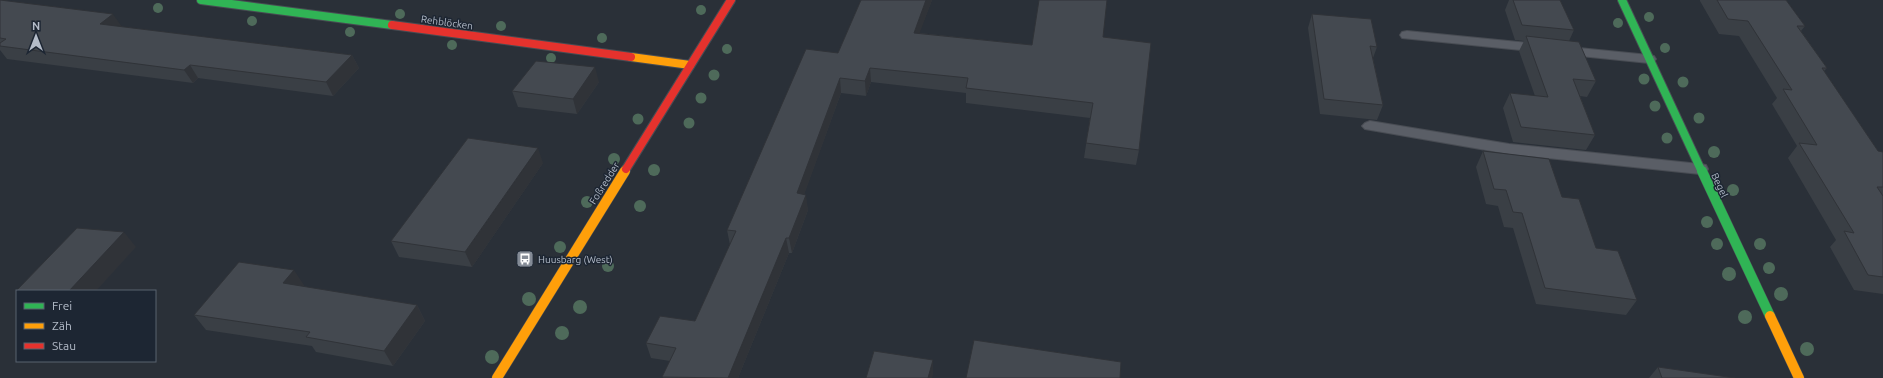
<svg xmlns="http://www.w3.org/2000/svg" width="1883" height="378" font-family="Ubuntu,sans-serif">
<style>
.lines{fill:none;stroke-linecap:round;stroke-linejoin:round}
.lane-casing{stroke:#484c53;stroke-width:2}
.fast-far1-casing{stroke:#484c53;stroke-width:10}
.fast-casing{stroke:#484c53;stroke-width:11}
.slow-far1-casing{stroke:#484c53;stroke-width:10}
.slow-casing{stroke:#484c53;stroke-width:11}
.jam-casing{stroke:#484c53;stroke-width:10}
.lane{fill:#5a5e66;fill-rule:evenodd}
.fast-far1{stroke:#30b455;stroke-width:8}
.fast{stroke:#30b455;stroke-width:10}
.slow-far1{stroke:#ff9f0a;stroke-width:8}
.slow{stroke:#ff9f0a;stroke-width:10}
.jam{stroke:#e5322d;stroke-width:8}
.tree{fill:#4e6a5a}
.wall{fill:#3a3f45}
.shaded-wall{fill:#303338}
.building{fill:#444950;stroke:#303338}
.labels{text-anchor:middle;stroke-width:3;stroke-linejoin:round;paint-order:stroke}
.street-label{font-size:10px;fill:#b4bcc9;stroke:#1d2633}
.poi-label{font-size:10px;fill:#b4bcc9;stroke:#1d2633;text-anchor:start}
</style>
<rect width="100%" height="100%" fill="#2a3038"/>
<g class="lines">
<g class="lane-casing">
<g id="lane">
<polygon points="1407,31 1649,55 1654,56 1656,59 1654,62 1649,63 1402,38 1400,35 1402,32"/>
<polygon points="1370,121 1509,144 1700,164 1706,165 1708,169 1706,173 1700,174 1509,154 1365,129 1362,126 1365,123"/>
</g>
</g>
<g class="fast-far1-casing">
<g id="fast-far1">
<polyline points="201,0 392,25"/>
<polyline points="1622,0 1702,172"/>
</g>
</g>
<g class="fast-casing">
<polyline id="fast" points="1702,171 1770,316"/>
</g>
<g class="slow-far1-casing">
<g id="slow-far1">
<polyline points="631,57 690,65"/>
<polyline points="624,172 626,169"/>
</g>
</g>
<g class="slow-casing">
<g id="slow">
<polyline points="1770,316 1799,378"/>
<polyline points="497,378 625,171"/>
</g>
</g>
<g class="jam-casing">
<g id="jam">
<polyline points="392,25 631,57"/>
<polyline points="626,169 731,0"/>
</g>
</g>
<use href="#lane" class="lane"/>
<use href="#fast-far1" class="fast-far1"/>
<use href="#fast" class="fast"/>
<use href="#slow-far1" class="slow-far1"/>
<use href="#slow" class="slow"/>
<use href="#jam" class="jam"/>
</g>
<g class="tree">
<circle cx="158" cy="8" r="5"/>
<circle cx="701" cy="10" r="5"/>
<circle cx="400" cy="14" r="5"/>
<circle cx="1649" cy="17" r="5"/>
<circle cx="252" cy="21" r="5"/>
<circle cx="1618" cy="23" r="5"/>
<circle cx="501" cy="26" r="5"/>
<circle cx="350" cy="32" r="5"/>
<circle cx="602" cy="38" r="5"/>
<circle cx="452" cy="45" r="5"/>
<circle cx="1665" cy="48" r="5"/>
<circle cx="727" cy="49" r="5"/>
<circle cx="551" cy="58" r="5"/>
<circle cx="714" cy="75" r="5.5"/>
<circle cx="1644" cy="79" r="5.5"/>
<circle cx="1683" cy="82" r="5.5"/>
<circle cx="701" cy="98" r="5.5"/>
<circle cx="1655" cy="106" r="5.5"/>
<circle cx="1699" cy="118" r="5.5"/>
<circle cx="638" cy="119" r="5.5"/>
<circle cx="689" cy="123" r="5.5"/>
<circle cx="1667" cy="138" r="5.5"/>
<circle cx="1714" cy="152" r="6"/>
<circle cx="614" cy="159" r="6"/>
<circle cx="654" cy="170" r="6"/>
<circle cx="1733" cy="190" r="6"/>
<circle cx="587" cy="202" r="6"/>
<circle cx="640" cy="206" r="6"/>
<circle cx="1707" cy="222" r="6"/>
<circle cx="1717" cy="244" r="6"/>
<circle cx="1760" cy="244" r="6"/>
<circle cx="560" cy="247" r="6"/>
<circle cx="608" cy="266" r="6"/>
<circle cx="1769" cy="268" r="6"/>
<circle cx="1729" cy="274" r="7"/>
<circle cx="1781" cy="294" r="7"/>
<circle cx="529" cy="299" r="7"/>
<circle cx="580" cy="307" r="7"/>
<circle cx="1745" cy="317" r="7"/>
<circle cx="562" cy="333" r="7"/>
<circle cx="1807" cy="349" r="7"/>
<circle cx="492" cy="357" r="7"/>
</g>
<g class="wall">
<polygon points="0,0 122,27 352,55 359,68 333,96 198,78 193,83 7,59 0,50"/>
<polygon points="861,0 932,0 919,33 1032,45 1103,37 1139,150 1136,165 1084,158 1090,118 966,103 966,93 871,82 866,96 841,93 804,194 808,210 792,253 789,253 738,378 663,378 670,361 651,358 646,343 695,321 730,245 727,230 838,53"/>
<polygon points="1509,0 1560,0 1574,30 1569,41 1596,81 1587,97 1580,96 1595,135 1586,150 1513,142 1503,108 1510,93 1535,96 1519,51 1524,41 1515,40 1505,10"/>
<polygon points="1700,0 1786,0 1805,26 1801,31 1827,68 1824,71 1878,151 1883,152 1883,294 1854,290 1830,247 1836,240 1788,158 1797,146 1772,104 1777,98 1739,36 1719,34 1700,1"/>
<polygon points="1312,14 1377,47 1373,58 1383,105 1377,120 1320,114 1308,28"/>
<polygon points="599,82 577,114 518,107 512,91"/>
<polygon points="1483,151 1562,197 1596,248 1637,300 1626,315 1536,304 1513,228 1504,227 1498,206 1486,204 1476,167"/>
<polygon points="543,163 472,267 399,257 391,241"/>
<polygon points="304,285 303,287 417,305 425,321 393,366 316,352 312,346 206,330 194,315"/>
<polygon points="1658,367 1735,378 1649,378"/>
</g>
<g class="shaded-wall">
<polygon points="926,0 932,0 914,48 914,33"/>
<polygon points="113,14 122,27 100,24"/>
<polygon points="352,55 359,68 333,96 326,82"/>
<polygon points="190,65 198,78 193,83 184,70"/>
<polygon points="595,67 599,82 577,114 573,99"/>
<polygon points="870,68 871,82 866,96 865,81"/>
<polygon points="840,78 841,93 799,209 797,193"/>
<polygon points="538,148 543,163 472,267 465,252"/>
<polygon points="806,195 808,210 792,253 789,238"/>
<polygon points="124,232 136,247 96,291 69,291"/>
<polygon points="786,238 789,253 738,378 728,378"/>
<polygon points="294,270 304,285 293,299 283,283"/>
<polygon points="417,305 425,321 393,366 384,351"/>
<polygon points="933,360 933,375 932,378 928,378"/>
</g>
<g class="building">
<polygon points="0,0 113,14 100,24 352,55 326,82 190,65 184,70 0,46 0,43 6,39 0,38"/>
<polygon points="861,0 926,0 914,33 1032,45 1039,0 1107,0 1103,37 1151,43 1139,150 1086,143 1093,103 966,88 968,78 870,68 865,81 840,78 797,193 806,195 789,238 786,238 728,378 662,377 676,348 646,343 660,316 695,321 736,231 727,230 806,49 838,53"/>
<polygon points="1513,0 1560,0 1574,30 1522,25"/>
<polygon points="1717,0 1786,0 1805,26 1797,26 1827,68 1822,68 1878,151 1883,152 1883,187 1877,187 1883,196 1883,277 1868,275 1844,231 1854,233 1799,143 1817,145 1783,89 1792,90 1748,21 1728,19"/>
<polygon points="1312,14 1371,19 1377,47 1370,46 1383,105 1324,99"/>
<polygon points="1526,36 1579,42 1596,81 1573,79 1595,135 1521,127 1510,93 1548,97"/>
<polygon points="536,61 595,67 573,99 512,91"/>
<polygon points="468,138 538,148 465,252 391,241"/>
<polygon points="1483,151 1549,159 1562,197 1579,199 1596,248 1618,251 1637,300 1545,288 1522,213 1513,212 1506,190 1494,189"/>
<polygon points="77,228 124,232 69,291 16,291"/>
<polygon points="239,262 294,270 283,283 417,305 384,351 306,337 310,332 194,315"/>
<polygon points="974,340 1121,362 1120,378 966,378"/>
<polygon points="874,351 933,360 928,378 866,378"/>
<polygon points="1658,367 1735,378 1662,378"/>
</g>
<defs>
<g id="bus-square" transform="scale(0.9)"><rect x="-9" y="-9" width="18" height="18" rx="4" fill="#848b96" stroke="#1d2633"/><path d="M-5-6H5V4H4V6H2V4H-2V6H-4V4H-5ZM-3.5-4V0h7V-4ZM-3.5 1.2v1.5H-2V1.2ZM2 1.2v1.5H3.5V1.2Z" fill="#fff"/></g>
</defs>
<g fill-rule="evenodd">
<use href="#bus-square" x="525" y="259"/>
</g>
<g class="labels">
<g class="street-label">
<text transform="translate(447 22) rotate(8)" y="4">Rehblöcken</text>
<text transform="translate(604 183) rotate(-58)" y="4">Foßredder</text>
<text transform="translate(1720 185) rotate(65)" y="4">Begel</text>
</g>
<g class="poi-label">
<text x="538" y="263">Huusbarg (West)</text>
</g>
</g>
<rect x="16" y="290" width="140" height="72" fill="#1d2633" stroke="#59626f"/>
<rect x="24" y="303" width="20" height="6" fill="#30b455" stroke="#59626f"/>
<text x="52" y="310" font-size="12" fill="#b4bcc9">Frei</text>
<rect x="24" y="323" width="20" height="6" fill="#ff9f0a" stroke="#59626f"/>
<text x="52" y="330" font-size="12" fill="#b4bcc9">Zäh</text>
<rect x="24" y="343" width="20" height="6" fill="#e5322d" stroke="#59626f"/>
<text x="52" y="350" font-size="12" fill="#b4bcc9">Stau</text>
<g transform="translate(36 36)" stroke="#1d2633" stroke-width="3" paint-order="stroke">
<path d="M0-3L7 15L0 10L-7 15Z" fill="#b4bcc9"/>
<text y="-6" font-size="11" font-weight="bold" text-anchor="middle" fill="#b4bcc9">N</text>
</g>
</svg>
